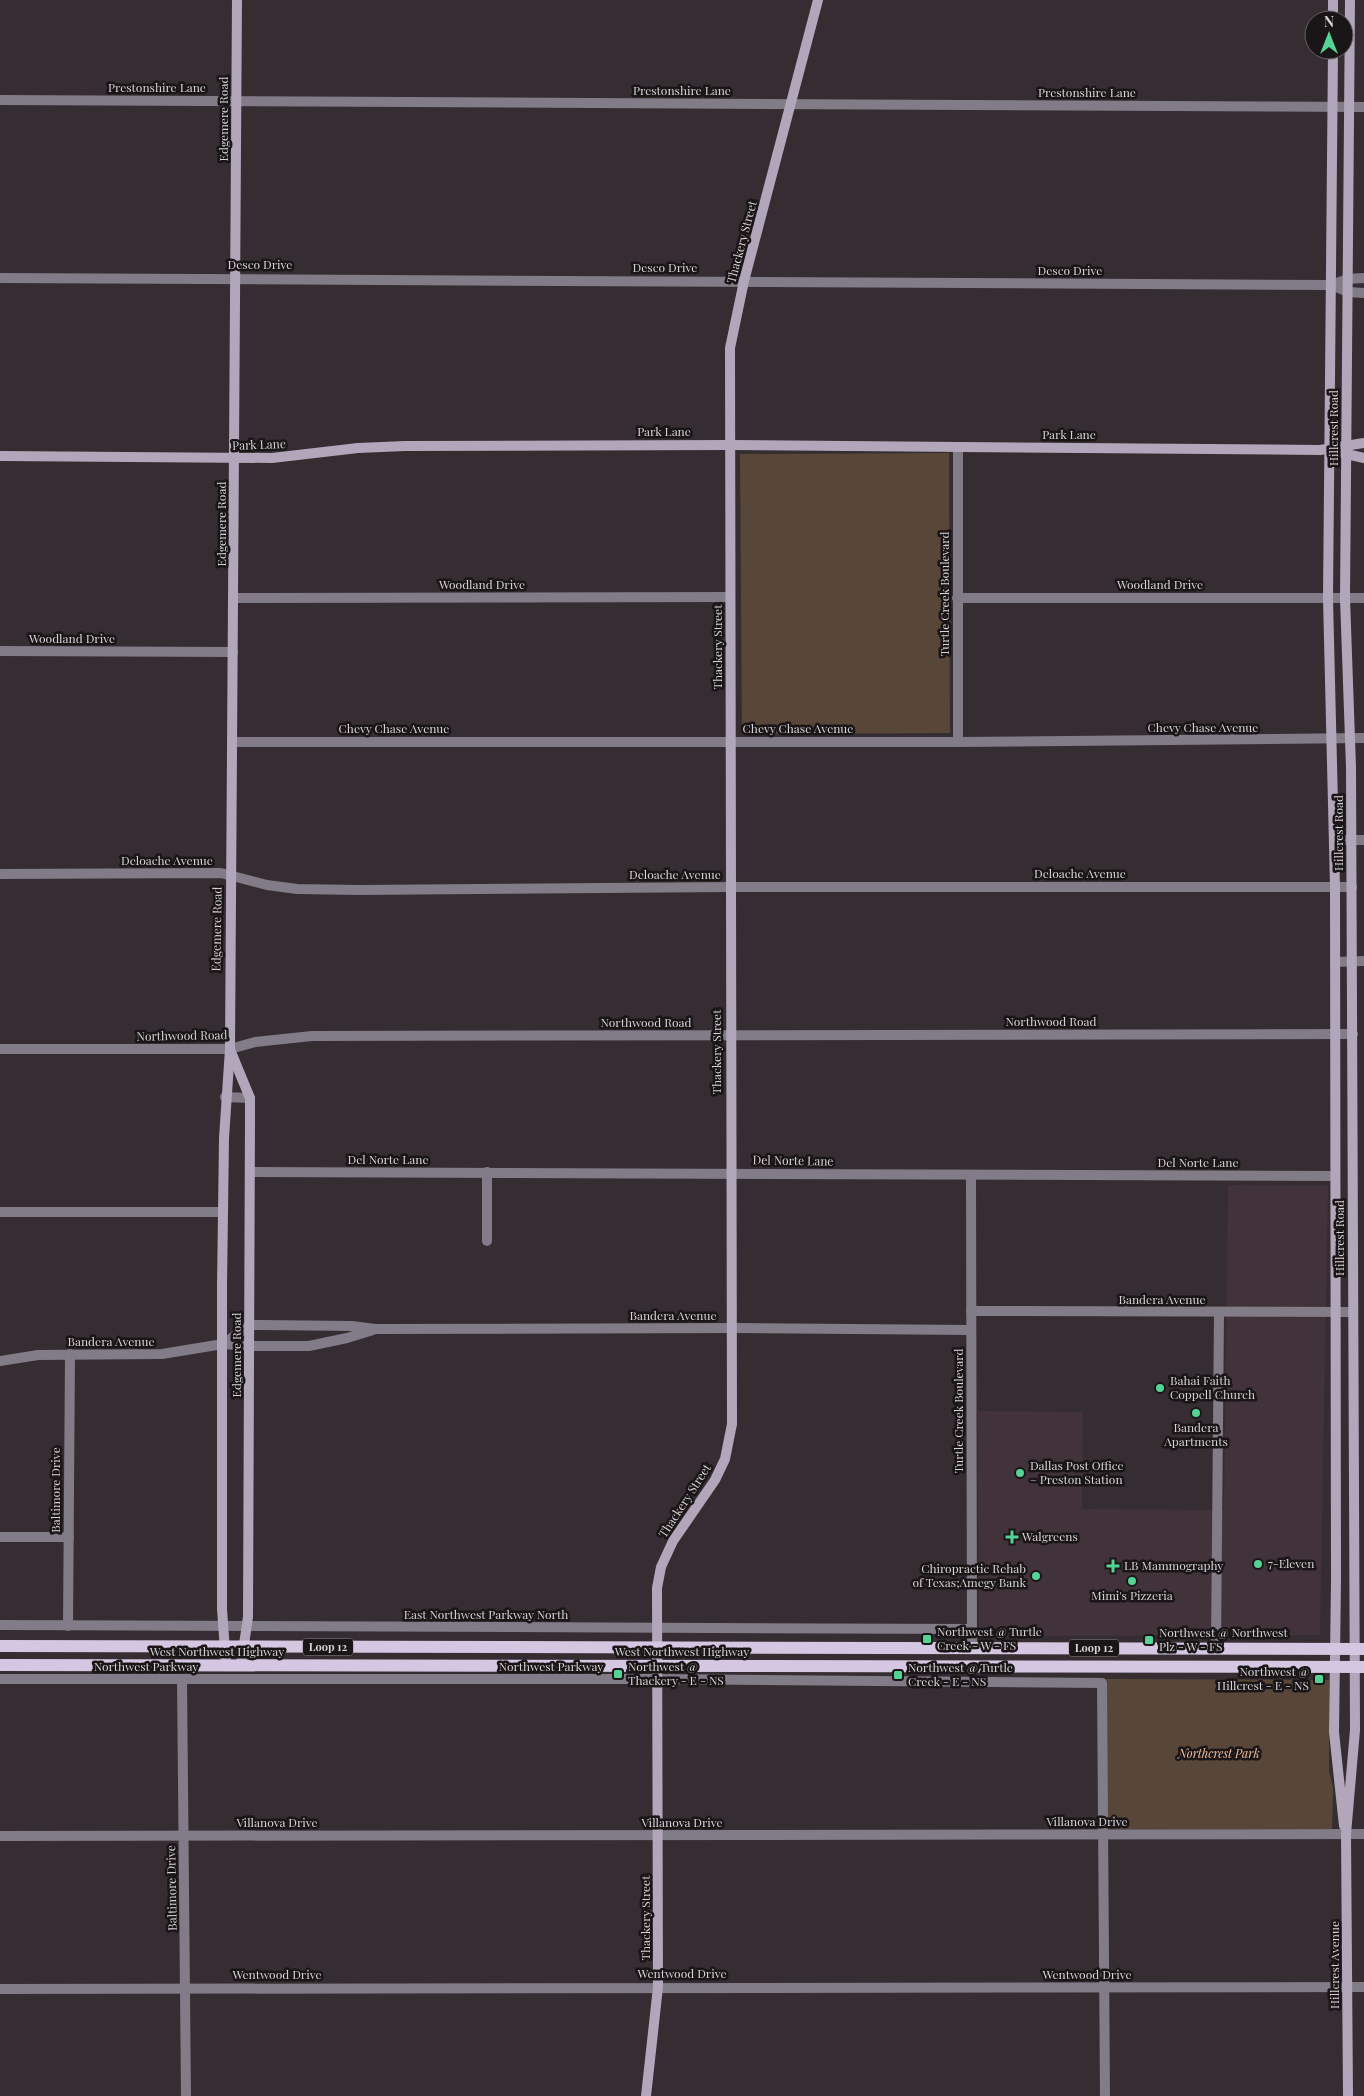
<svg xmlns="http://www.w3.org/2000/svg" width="1364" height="2096" font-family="'Playfair Display',serif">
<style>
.built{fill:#42333b}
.green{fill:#584639}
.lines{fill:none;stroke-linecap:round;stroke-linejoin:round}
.street{stroke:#827b88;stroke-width:10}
.secondary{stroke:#b1a6ba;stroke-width:10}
.primary{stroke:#d5c7e1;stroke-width:12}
.poi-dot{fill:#55d395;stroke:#1a1618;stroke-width:2}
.labels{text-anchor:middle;stroke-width:5;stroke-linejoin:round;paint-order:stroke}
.shield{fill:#1a1618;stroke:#9e9a9c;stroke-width:1}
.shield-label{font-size:11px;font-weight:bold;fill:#d7d2d5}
.street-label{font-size:12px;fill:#d7d2d5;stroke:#1a1618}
.poi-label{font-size:12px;fill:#d7d2d5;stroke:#1a1618;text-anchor:start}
.park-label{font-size:12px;font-style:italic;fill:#f3bf9e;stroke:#1a1618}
</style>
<rect width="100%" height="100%" fill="#352d31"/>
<polygon class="built" points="1228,1185 1328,1186 1320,1635 979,1636 978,1411 1083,1412 1082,1509 1224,1510"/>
<g class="green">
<polygon points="949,453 950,733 742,734 740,454"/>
<polygon points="1106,1679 1329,1680 1329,1771 1333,1788 1332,1829 1107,1829"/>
</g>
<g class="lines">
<g class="street">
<polyline points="0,100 1364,107"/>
<polyline points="0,278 1331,285 1348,292 1364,293"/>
<polyline points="1331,285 1348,279 1364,278"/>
<polyline points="958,447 958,742"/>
<polyline points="234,598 730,597"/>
<polyline points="957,598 1364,598"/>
<polyline points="0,651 233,652"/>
<polyline points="233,742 958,742 1364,738"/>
<polyline points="1334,840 1364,840"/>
<polyline points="0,874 221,873 267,885 297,889 359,890 731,887 1352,887"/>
<polyline points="1335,962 1364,961"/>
<polyline points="0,1049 230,1049 255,1042 312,1036 1353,1034"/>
<polyline points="225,1097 250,1098"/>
<polyline points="250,1172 1335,1176"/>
<polyline points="487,1172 487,1241"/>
<polyline points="971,1176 972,1646"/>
<polyline points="0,1212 223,1212"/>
<polyline points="971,1311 1353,1312"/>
<polyline points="223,1344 250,1325 262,1325 352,1326 375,1329 740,1328 971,1330"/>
<polyline points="0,1361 38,1355 162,1354 223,1344 249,1346 309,1346 347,1338 373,1330"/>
<polyline points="0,1537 69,1537"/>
<polyline points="0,1625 972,1629"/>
<polyline points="68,1626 70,1354"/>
<polyline points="1216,1647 1219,1313"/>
<polyline points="0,1679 656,1679 1102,1683 1105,2096"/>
<polyline points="182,1680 186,2096"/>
<polyline points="0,1836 1364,1834"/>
<polyline points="0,1989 1364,1987"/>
</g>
<g class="secondary">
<polyline points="1333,20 1333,0"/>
<polyline points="1333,50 1328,598 1335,887 1336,1580 1334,1732 1344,1826"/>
<polyline points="1342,453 1364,458"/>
<polyline points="0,456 272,458 358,448 405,446 730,445 1320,450 1364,443"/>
<polyline points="231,1052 250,1098 250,1117 248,1617 241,1665"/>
<polyline points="226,1665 222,1609 222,1286 224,1138 230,1049 237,0"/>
<polyline points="646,2096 658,1987 657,1588 661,1567 673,1541 715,1480 725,1459 732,1424 730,348 744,281 818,0"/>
<polyline points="1348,2096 1346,1834 1355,1730 1351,767 1345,598 1350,0"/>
</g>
<g class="primary">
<polyline points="0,1646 1364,1649"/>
<polyline points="0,1665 1364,1667"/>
</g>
</g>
<g class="poi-dot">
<circle cx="1160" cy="1388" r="5"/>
<circle cx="1196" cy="1413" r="5"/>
<circle cx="1020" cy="1473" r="5"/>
<path d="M1009.5 1529.5h5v5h5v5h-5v5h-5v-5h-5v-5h5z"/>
<circle cx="1258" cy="1564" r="5"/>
<path d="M1110.5 1558.5h5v5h5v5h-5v5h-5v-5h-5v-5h5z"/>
<circle cx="1036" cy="1576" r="5"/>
<circle cx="1132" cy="1581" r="5"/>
<rect x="922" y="1634" width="10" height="10" rx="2.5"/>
<rect x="1144" y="1635" width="10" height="10" rx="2.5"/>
<rect x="613" y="1669" width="10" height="10" rx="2.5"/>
<rect x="893" y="1670" width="10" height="10" rx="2.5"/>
<rect x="1314" y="1674" width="10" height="10" rx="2.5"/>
</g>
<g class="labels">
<g class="shield">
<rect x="303" y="1638.5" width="50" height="17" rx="4"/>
<rect x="1069" y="1639.5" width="50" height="17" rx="4"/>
</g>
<g class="shield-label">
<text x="328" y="1651">Loop 12</text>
<text x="1094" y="1652">Loop 12</text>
</g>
<g class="street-label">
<text x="157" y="92">Prestonshire Lane</text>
<text x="682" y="95">Prestonshire Lane</text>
<text x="1087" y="97">Prestonshire Lane</text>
<text transform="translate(224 119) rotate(-90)" y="4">Edgemere Road</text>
<text transform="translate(742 242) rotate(-75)" y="4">Thackery Street</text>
<text x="260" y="269">Desco Drive</text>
<text x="665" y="272">Desco Drive</text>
<text x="1070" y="275">Desco Drive</text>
<text transform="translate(1334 428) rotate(-90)" y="4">Hillcrest Road</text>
<text x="664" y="436">Park Lane</text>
<text x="1069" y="439">Park Lane</text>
<text transform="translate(259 445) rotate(-2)" y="4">Park Lane</text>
<text transform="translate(222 524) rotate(-90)" y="4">Edgemere Road</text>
<text x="482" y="589">Woodland Drive</text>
<text x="1160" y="589">Woodland Drive</text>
<text transform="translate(945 594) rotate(-90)" y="4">Turtle Creek Boulevard</text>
<text x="72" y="643">Woodland Drive</text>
<text transform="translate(718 647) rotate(-90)" y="4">Thackery Street</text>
<text x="1203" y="732">Chevy Chase Avenue</text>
<text x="394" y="733">Chevy Chase Avenue</text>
<text x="798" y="733">Chevy Chase Avenue</text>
<text transform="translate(1339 833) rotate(-90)" y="4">Hillcrest Road</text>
<text x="167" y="865">Deloache Avenue</text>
<text x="1080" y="878">Deloache Avenue</text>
<text x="675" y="879">Deloache Avenue</text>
<text transform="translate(217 929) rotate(-89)" y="4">Edgemere Road</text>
<text x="1051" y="1026">Northwood Road</text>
<text x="646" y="1027">Northwood Road</text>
<text transform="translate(182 1036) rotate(-1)" y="4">Northwood Road</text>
<text transform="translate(717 1052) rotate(-90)" y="4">Thackery Street</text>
<text x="388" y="1164">Del Norte Lane</text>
<text transform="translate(793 1161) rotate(1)" y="4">Del Norte Lane</text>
<text x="1198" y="1167">Del Norte Lane</text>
<text transform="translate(1340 1238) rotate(-90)" y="4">Hillcrest Road</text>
<text x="1162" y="1304">Bandera Avenue</text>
<text x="673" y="1320">Bandera Avenue</text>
<text x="111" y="1346">Bandera Avenue</text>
<text transform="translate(237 1355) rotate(-90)" y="4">Edgemere Road</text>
<text transform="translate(959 1411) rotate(-90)" y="4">Turtle Creek Boulevard</text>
<text transform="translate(56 1490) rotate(-90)" y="4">Baltimore Drive</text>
<text transform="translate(685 1501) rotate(-57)" y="4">Thackery Street</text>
<text x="486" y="1619">East Northwest Parkway North</text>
<text x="217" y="1656">West Northwest Highway</text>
<text x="682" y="1656">West Northwest Highway</text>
<text x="146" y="1671">Northwest Parkway</text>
<text x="551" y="1671">Northwest Parkway</text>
<text x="1087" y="1826">Villanova Drive</text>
<text x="277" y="1827">Villanova Drive</text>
<text x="682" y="1827">Villanova Drive</text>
<text transform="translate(172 1888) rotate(-91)" y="4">Baltimore Drive</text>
<text transform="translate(646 1918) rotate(-90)" y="4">Thackery Street</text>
<text transform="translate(1335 1965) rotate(-90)" y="4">Hillcrest Avenue</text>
<text x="682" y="1978">Wentwood Drive</text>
<text x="277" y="1979">Wentwood Drive</text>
<text x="1087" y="1979">Wentwood Drive</text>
</g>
<g class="poi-label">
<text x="1170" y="1385">Bahai Faith<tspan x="1170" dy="14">Coppell Church</tspan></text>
<text x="1196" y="1432" text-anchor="middle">Bandera<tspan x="1196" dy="14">Apartments</tspan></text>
<text x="1030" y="1470">Dallas Post Office<tspan x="1030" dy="14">– Preston Station</tspan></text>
<text x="1022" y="1541">Walgreens</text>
<text x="1268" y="1568">7-Eleven</text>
<text x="1124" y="1570">LB Mammography</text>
<text x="1026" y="1573" text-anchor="end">Chiropractic Rehab<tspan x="1026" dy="14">of Texas;Amegy Bank</tspan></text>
<text x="1132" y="1600" text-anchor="middle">Mimi's Pizzeria</text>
<text x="937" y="1636">Northwest @ Turtle<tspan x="937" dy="14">Creek - W - FS</tspan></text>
<text x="1159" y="1637">Northwest @ Northwest<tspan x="1159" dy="14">Plz - W - FS</tspan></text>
<text x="628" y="1671">Northwest @<tspan x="628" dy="14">Thackery - E - NS</tspan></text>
<text x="908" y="1672">Northwest @ Turtle<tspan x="908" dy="14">Creek - E - NS</tspan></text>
<text x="1309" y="1676" text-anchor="end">Northwest @<tspan x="1309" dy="14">Hillcrest - E - NS</tspan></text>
</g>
<g class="park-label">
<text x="1219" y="1758">Northcrest Park</text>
</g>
</g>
<g transform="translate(1329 35)"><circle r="24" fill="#1a1618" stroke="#666164"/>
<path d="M0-4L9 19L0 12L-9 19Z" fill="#55d395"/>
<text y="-8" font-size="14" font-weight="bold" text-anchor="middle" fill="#d7d2d5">N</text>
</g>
</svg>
